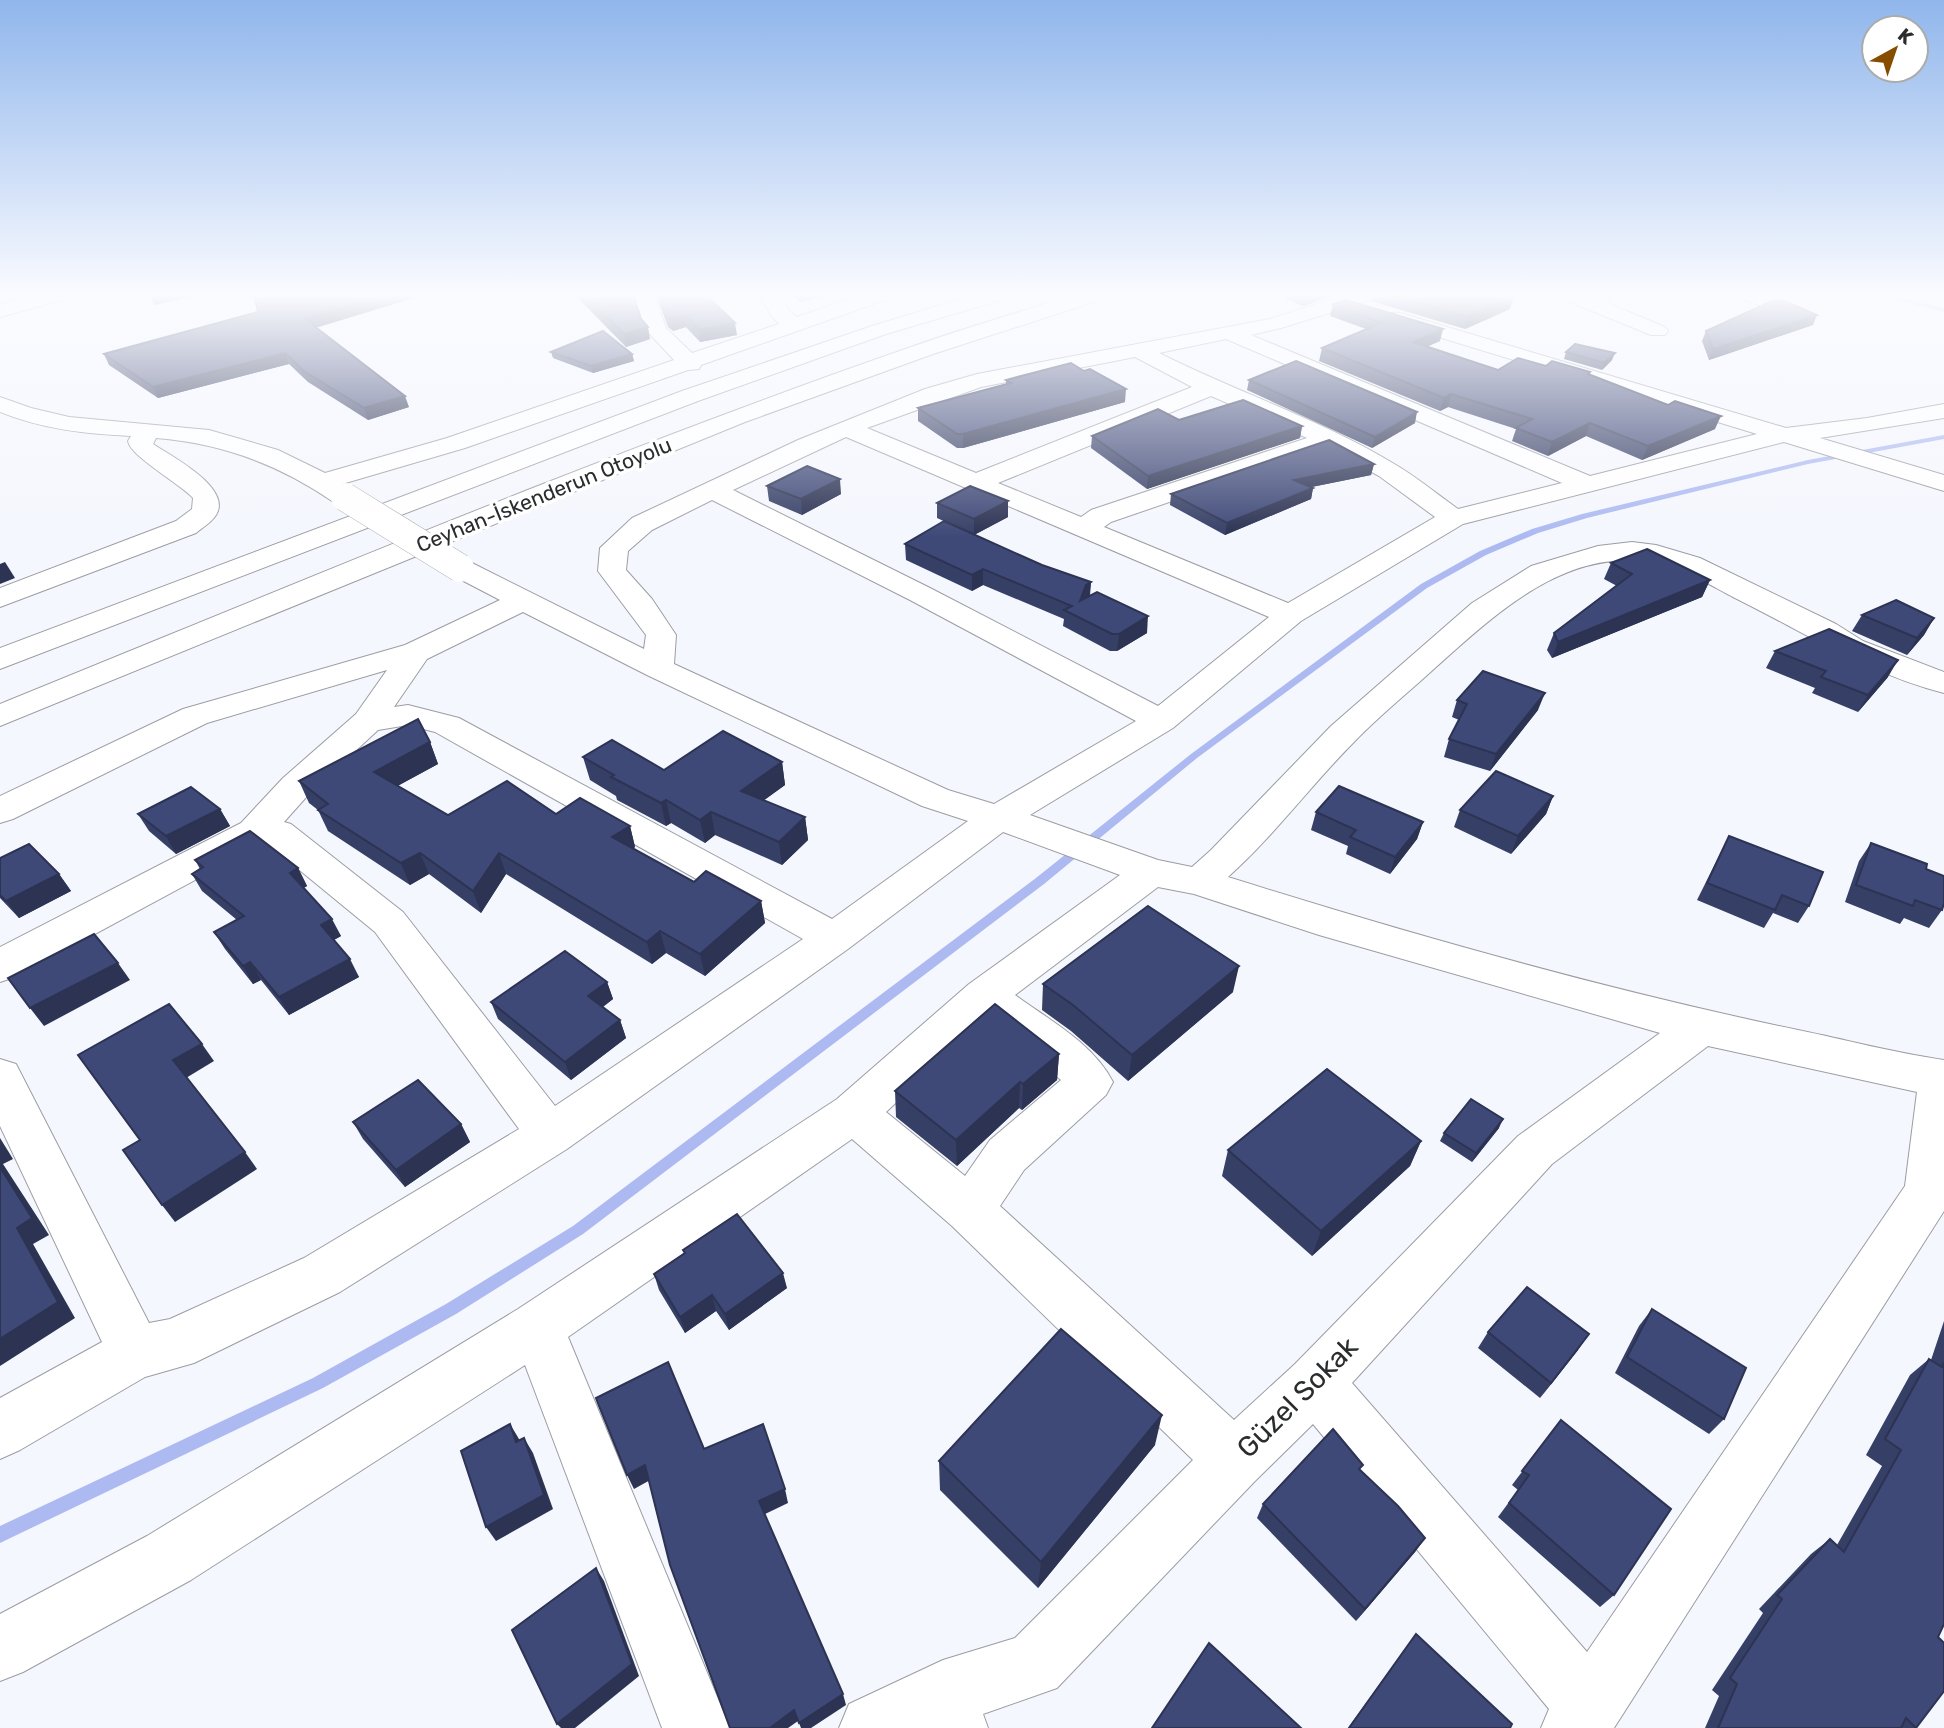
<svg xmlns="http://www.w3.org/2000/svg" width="1944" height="1728" font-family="Rubik,sans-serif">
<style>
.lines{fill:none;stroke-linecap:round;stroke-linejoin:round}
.stream{fill:#adbaf1;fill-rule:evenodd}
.minor-casing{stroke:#9b9da3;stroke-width:2}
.highway-casing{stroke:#9b9da3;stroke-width:2}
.minor{fill:#fff;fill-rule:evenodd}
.highway{fill:#fff;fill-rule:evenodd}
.minor-bridge-casing{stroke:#9b9da3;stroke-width:29;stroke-linecap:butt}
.minor-bridge{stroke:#fff;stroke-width:28}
.wall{fill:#363f66}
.shaded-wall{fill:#2c3353}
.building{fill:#3f4977;stroke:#2c3353;stroke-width:2}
.labels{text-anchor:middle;stroke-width:7;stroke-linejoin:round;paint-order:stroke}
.far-street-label{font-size:21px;fill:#2b2c2e;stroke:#fff}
.near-street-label{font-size:28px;fill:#2b2c2e;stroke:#fff}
</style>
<rect width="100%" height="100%" fill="#f5f7fe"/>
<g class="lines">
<g class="stream">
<polygon points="1878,295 1889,295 1944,308 1944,312"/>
<polygon points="1944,435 1944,439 1808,464 1587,518 1538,533 1486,555 1427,588 1197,758 1044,884 583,1234 456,1314 323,1388 0,1543 0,1526 313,1378 446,1304 573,1226 1036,878 1191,754 1421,584 1480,551 1532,529 1582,514 1808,460"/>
</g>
<g class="minor-casing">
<g id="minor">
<polygon points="34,295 67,295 65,299 0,317 0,305"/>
<path d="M634,295H654L666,328L692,353L779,324L771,315L760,295H780L789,311L797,317L861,295H890L888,299L701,365L699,369L688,370L465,448L342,484L354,495L350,501L341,503L332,501C278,464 221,443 156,438L153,444C171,456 233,488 216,515C212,522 202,528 196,533L0,607V588L176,521L192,509L193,498C179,483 130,456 128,441L131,436C86,434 42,429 0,412V397L31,408L69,417L209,430L278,450L325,473L447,438L674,360L646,330Z"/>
<path d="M1345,295H1376L1374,299L1281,328L1251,335L1590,476L1757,434L1386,321L1383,317L1386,313H1400L1786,428L1867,418L1944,404V418L1820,438L1944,475V491L1784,442L1463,524L1301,621L1173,728L1030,815L1158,860L1192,867L1211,850L1331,726L1472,603L1531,566L1598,546L1632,542L1656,545L1700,558L1836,624L1863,641L1944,672V693C1869,674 1802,631 1733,597C1714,587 1696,576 1676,569C1580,535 1503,607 1436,667C1409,692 1380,715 1354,742C1311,785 1274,836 1228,877C1416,936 1606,990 1798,1030C1847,1040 1895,1053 1944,1060V1211L1614,1728H1541L1549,1709L1313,1424L1255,1481L1057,1688L983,1714L988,1728H839L849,1704L943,1660L1015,1638L1193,1460L952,1226L852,1139L568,1337L730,1728H662L525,1365L191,1580L23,1672L0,1681V1614L147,1536L518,1309L837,1099L969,984L1120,875L1003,832L848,949L567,1149L340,1292L194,1363L145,1377L20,1450L0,1459V1398L102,1342L0,1126V1059L16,1064L149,1323L170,1319L304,1258L519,1129L375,932L269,845H260L15,977L0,982V947L241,823L283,778L356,714L387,670L207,723L13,819L0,823V796L183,709L405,645L500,600L450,574L446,568L450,562L460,559L470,562L644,649L646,635L598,571L600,548L632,518L798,440L925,389L977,374L1270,319ZM1226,339L1562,483L1458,509C1437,494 1418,478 1396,465C1323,420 1236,392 1159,353ZM1135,357L1192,387L976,473L867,428L981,387ZM1211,396L1307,438L1091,510L1081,517L998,483ZM846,437L1269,617L1158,706L930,588L733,490ZM1327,448L1379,476L1435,517L1288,603L1104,527L1111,522ZM712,500L910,600L1136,721L994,804L948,790L674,664L676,635L652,599L626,570L628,551L652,530ZM523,612L647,675L922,806L968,821L832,919L459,718L408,705L394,707L427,659ZM408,725L435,732L803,939L555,1106L403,912L291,824L284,822L309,794L378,730ZM1158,887L1194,894L1319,935L1660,1033L1518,1136L1295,1364L1234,1420L1000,1206L1024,1170L1106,1095L1113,1082C1093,1043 1049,1020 1015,995ZM985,1019L1061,1080L990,1140L965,1176L886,1112ZM1708,1046L1917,1092L1905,1186L1587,1652L1352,1383L1552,1164Z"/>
<polygon points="1561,295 1588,295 1665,327 1668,331 1665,335 1651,335 1563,299"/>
<path d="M1739,295C1753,295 1774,292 1784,304L1781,308L1774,310L1741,299Z"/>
</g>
</g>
<g class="highway-casing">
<g id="highway">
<polygon points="974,295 1006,295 1004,299 886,334 698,401 0,669 0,648 682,391 872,326"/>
<path d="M1074,295H1105L1103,299L933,354L745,422L0,726V704C303,581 605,453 914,346C967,327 1021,312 1074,295Z"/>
</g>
</g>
<use href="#minor" class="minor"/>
<use href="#highway" class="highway"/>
<g class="minor-bridge-casing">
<polyline id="minor-bridge" points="345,497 460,568"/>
</g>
<use href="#minor-bridge" class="minor-bridge"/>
</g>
<g class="wall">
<polygon points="575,295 633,295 641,319 650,339 626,347"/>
<polygon points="656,295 706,295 737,335 700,342 686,327 673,331 668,327"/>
<polygon points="792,295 833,295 800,302"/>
<polygon points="1287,295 1335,295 1303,306 1286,299"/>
<polygon points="1372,295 1506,295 1513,298 1510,309 1465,329 1371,301"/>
<polygon points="417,297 316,327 409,407 368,420 308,382 289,364 158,398 109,365 104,354"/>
<polygon points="1333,304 1440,341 1427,346 1498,370 1546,366 1590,372 1589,374 1715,429 1642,460 1586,436 1548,456 1512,441 1516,429 1448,407 1440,411 1319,361 1322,348 1366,329 1330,316"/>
<polygon points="1813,325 1709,360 1702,341 1706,331"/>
<polygon points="551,352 632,354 634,361 593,373 553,358"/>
<polygon points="1566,352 1612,360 1602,370 1564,359"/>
<polygon points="1084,371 1125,402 963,448 957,448 918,421 918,408 1006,385 1006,380"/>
<polygon points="1249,380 1415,423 1372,448 1247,390"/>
<polygon points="1179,420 1302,426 1300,438 1147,489 1091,448 1092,436"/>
<polygon points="1374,464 1371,475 1311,487 1313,488 1311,499 1225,535 1170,505 1171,494"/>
<polygon points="767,486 841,494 802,515 769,501"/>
<polygon points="1008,501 1008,517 974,535 937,518 937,503"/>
<polygon points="905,544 1042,565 1091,582 1090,596 1147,633 1117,651 1110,651 1063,626 1064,619 983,585 972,591 906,560"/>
<polygon points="1611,563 1710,580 1702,597 1552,658 1547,650 1554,633 1617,586 1604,579"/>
<polygon points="1862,615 1934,618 1924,635 1907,655 1852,631"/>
<polygon points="1775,651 1888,677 1858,712 1812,693 1815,688 1766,668"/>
<polygon points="1457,700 1538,710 1490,771 1444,757 1449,739 1459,720 1452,717"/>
<polygon points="430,742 438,764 397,786 448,815 556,814 630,826 635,847 633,849 694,882 761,901 765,923 705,976 666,953 652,964 506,874 481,913 429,874 410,885 328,831 318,810 309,803 299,781"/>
<polygon points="583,757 664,770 782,762 785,785 764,800 805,817 808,840 782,865 715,835 705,843 671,823 666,826 617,800 616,796 590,780"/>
<polygon points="1553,796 1546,814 1511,854 1454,827 1460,810"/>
<polygon points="220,809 230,826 176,854 149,831 138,814"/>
<polygon points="1316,812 1423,822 1417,839 1390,874 1346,854 1348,846 1311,830"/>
<polygon points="1729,836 1809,906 1798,923 1773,913 1764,928 1697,900"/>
<polygon points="1871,843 1926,869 1942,910 1929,928 1904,918 1900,924 1845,902 1859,861"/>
<polygon points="0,858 59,874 71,891 19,918 0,898"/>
<polygon points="195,860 298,868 307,886 303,888 341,936 334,940 359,977 289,1015 261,980 253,984 225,949 214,932 237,920 202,891 192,874 200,869"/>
<polygon points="607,982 613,999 603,1007 620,1020 626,1038 571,1080 498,1019 491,1002"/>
<polygon points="1043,984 1233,992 1128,1081 1071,1031 1042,1010"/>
<polygon points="1059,1054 1057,1080 1022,1110 1019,1108 957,1166 896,1117 895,1091"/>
<polygon points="353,1122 461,1124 470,1142 405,1187 363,1139"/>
<polygon points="1499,1128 1472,1162 1440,1141 1444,1133"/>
<polygon points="1421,1141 1410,1166 1312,1256 1222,1176 1228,1150"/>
<polygon points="683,1250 787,1288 729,1330 716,1311 685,1333 659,1290 654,1274 684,1253"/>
<polygon points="1652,1309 1724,1419 1709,1434 1615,1373 1639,1326"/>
<polygon points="1944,1321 1944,1624 1938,1637 1916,1728 1705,1728 1719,1696 1712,1690 1763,1613 1759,1609 1811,1554 1830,1539 1837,1545 1882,1466 1866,1455 1910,1375 1929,1359 1931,1360"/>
<polygon points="1488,1332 1578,1350 1540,1398 1478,1348"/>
<polygon points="1561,1420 1614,1595 1600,1607 1498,1517 1518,1490 1512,1485"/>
<polygon points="1155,1445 1038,1588 940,1490 939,1461"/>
<polygon points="1360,1470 1425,1538 1415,1552 1356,1621 1257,1518 1263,1504"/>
<polygon points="1416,1634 1510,1728 1348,1728"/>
</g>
<g class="shaded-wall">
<polygon points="150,295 202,295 154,305"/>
<polygon points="385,295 417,295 417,297 309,330 305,319"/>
<polygon points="799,295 833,295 800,302"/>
<polygon points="1305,295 1335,295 1303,306"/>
<polygon points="1513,298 1510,309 1465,329 1468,317"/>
<polygon points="685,315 686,327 673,331 671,319"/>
<polygon points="1817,315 1813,325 1709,360 1713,349"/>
<polygon points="735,323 737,335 700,342 699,330"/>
<polygon points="648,327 650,339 626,347 624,334"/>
<polygon points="1443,329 1440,341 1411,354 1413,342"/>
<polygon points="285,353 289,364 158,398 153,387"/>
<polygon points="1615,353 1612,360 1602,370 1604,363"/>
<polygon points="632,354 634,361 593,373 591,366"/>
<polygon points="1126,389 1125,402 963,448 963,434"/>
<polygon points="1451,394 1448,407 1440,411 1444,398"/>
<polygon points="405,396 409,407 368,420 364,408"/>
<polygon points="1417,412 1415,423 1372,448 1375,437"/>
<polygon points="1721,416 1715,429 1642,460 1648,446"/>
<polygon points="1590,423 1586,436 1548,456 1552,442"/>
<polygon points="1302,426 1300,438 1147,489 1148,476"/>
<polygon points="1374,464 1371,475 1292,491 1294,480"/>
<polygon points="840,479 841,494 802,515 801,499"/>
<polygon points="1313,488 1311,499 1225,535 1227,523"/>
<polygon points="1008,501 1008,517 974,535 974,519"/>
<polygon points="5,562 15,578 0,584 0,564"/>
<polygon points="983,569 983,585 972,591 972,575"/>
<polygon points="1710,580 1702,597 1552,658 1558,642"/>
<polygon points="1091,582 1089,598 1080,601 1086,585"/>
<polygon points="1148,616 1147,633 1117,651 1119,634"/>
<polygon points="1934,618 1924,635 1907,655 1917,638"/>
<polygon points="1898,660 1888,677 1858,712 1868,695"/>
<polygon points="1545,693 1538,710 1490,771 1496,754"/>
<polygon points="430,742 438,764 383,794 374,772"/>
<polygon points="782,762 785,785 745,814 741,791"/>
<polygon points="1553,796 1546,814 1511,854 1518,836"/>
<polygon points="666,800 671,823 666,826 661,803"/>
<polygon points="220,809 230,826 176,854 166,836"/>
<polygon points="711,812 715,835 705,843 700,820"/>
<polygon points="805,817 808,840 782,865 779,842"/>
<polygon points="1423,822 1417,839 1390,874 1395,857"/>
<polygon points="630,826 635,847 618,859 612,837"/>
<polygon points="420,853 429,874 410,885 401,863"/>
<polygon points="499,853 506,874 481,913 473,891"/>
<polygon points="298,868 307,886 299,891 290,873"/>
<polygon points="59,874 71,891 19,918 6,901"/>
<polygon points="761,901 765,923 705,976 700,954"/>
<polygon points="332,919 341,936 330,942 321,925"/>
<polygon points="660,931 666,953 652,964 647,942"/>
<polygon points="350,959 359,977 289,1015 279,997"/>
<polygon points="250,962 261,980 253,984 243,966"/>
<polygon points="118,963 130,980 44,1026 30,1008"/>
<polygon points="1239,966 1233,992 1128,1081 1132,1055"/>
<polygon points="607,982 613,999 594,1013 588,996"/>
<polygon points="620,1020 626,1038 571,1080 565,1062"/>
<polygon points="202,1044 214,1061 186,1078 173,1060"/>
<polygon points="1059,1054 1057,1080 1022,1110 1023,1084"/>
<polygon points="1020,1082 1019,1108 957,1166 956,1140"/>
<polygon points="1503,1119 1499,1128 1472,1162 1476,1153"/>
<polygon points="461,1124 470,1142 405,1187 396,1170"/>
<polygon points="0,1138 13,1159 3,1164 49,1235 33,1244 75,1318 0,1366 0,1339 17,1228 0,1167"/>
<polygon points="1421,1141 1410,1166 1312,1256 1321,1231"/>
<polygon points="245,1152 257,1169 175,1222 162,1205"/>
<polygon points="783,1273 787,1288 729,1330 725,1314"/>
<polygon points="712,1295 716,1311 685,1333 680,1317"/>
<polygon points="1589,1334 1578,1350 1540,1398 1551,1383"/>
<polygon points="1162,1415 1155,1445 1038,1588 1041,1562"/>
<polygon points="510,1424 519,1439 525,1457 516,1442"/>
<polygon points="524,1438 533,1453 553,1509 496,1541 486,1527"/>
<polygon points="645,1465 652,1479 634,1489 627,1475"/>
<polygon points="785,1489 788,1503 763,1515 759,1501"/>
<polygon points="1425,1538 1415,1552 1356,1621 1365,1609"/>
<polygon points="596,1568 604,1581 639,1676 575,1728 561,1728 557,1724"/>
<polygon points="843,1694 846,1705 811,1728 801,1728 799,1723"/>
<polygon points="794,1710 798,1721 788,1728 770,1728"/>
</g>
<g class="building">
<polygon points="254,295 385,295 305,319 405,396 364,408 304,371 285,353 153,387 104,354 258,312"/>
<polygon points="584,295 633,295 641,319 648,327 624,334"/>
<polygon points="659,295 706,295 735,323 699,330 685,315 671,319 666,315"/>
<polygon points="1393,295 1506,295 1513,298 1468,317"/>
<polygon points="1346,300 1443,329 1413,342 1498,370 1518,358 1546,366 1552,361 1590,372 1588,374 1668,405 1675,401 1721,416 1648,446 1590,423 1552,442 1516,428 1532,419 1451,394 1444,398 1322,348 1381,323 1333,304"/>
<polygon points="1772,301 1785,301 1817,315 1713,349 1706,331"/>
<polygon points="603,331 632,354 591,366 551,352"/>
<polygon points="1575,344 1615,353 1604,363 1566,352"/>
<polygon points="1296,361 1417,412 1375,437 1249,380"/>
<polygon points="1071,363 1084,371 1090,369 1126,389 963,434 957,434 918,408 1011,383 1006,380"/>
<polygon points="1243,400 1302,426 1148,476 1092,436 1158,409 1179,420"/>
<polygon points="1329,440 1374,464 1294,480 1313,488 1227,523 1171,494"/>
<polygon points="807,466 840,479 801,499 767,486"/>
<polygon points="970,486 1008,501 974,519 937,503"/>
<polygon points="944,521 1042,565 1091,582 1086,585 1080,601 1097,592 1148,616 1119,634 1112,634 1064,610 1072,606 983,569 972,575 905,544"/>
<polygon points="1647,549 1710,580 1558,642 1554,633 1632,574 1611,563"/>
<polygon points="1896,600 1934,618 1917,638 1862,615"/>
<polygon points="1829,629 1898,660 1868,695 1821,677 1826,671 1775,651"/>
<polygon points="1483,671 1545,693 1496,754 1449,739 1467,704 1457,700"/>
<polygon points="418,719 430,742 374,772 448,815 507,781 556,814 580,798 630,826 612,837 694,882 706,871 761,901 700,954 660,931 647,942 499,853 473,891 420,853 401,863 318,810 328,804 299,781"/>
<polygon points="723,731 782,762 741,791 805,817 779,842 711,812 700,820 666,800 661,803 611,777 614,775 583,757 612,740 664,770"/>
<polygon points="1496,771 1553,796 1518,836 1460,810"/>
<polygon points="1339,786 1423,822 1395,857 1350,837 1356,830 1316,812"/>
<polygon points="191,787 220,809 166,836 138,814"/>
<polygon points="250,831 298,868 290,873 332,919 321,925 350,959 279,997 250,962 243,966 214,932 244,916 192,874 203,867 195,860"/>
<polygon points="1729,836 1823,872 1809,906 1782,895 1775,910 1707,883"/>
<polygon points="1871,843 1927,864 1926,869 1944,876 1944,903 1942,910 1915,900 1913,906 1856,885"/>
<polygon points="29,844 59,874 6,901 0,895 0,858"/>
<polygon points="1148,906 1239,966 1132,1055 1073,1005 1043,984"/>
<polygon points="94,934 118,963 30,1008 8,978"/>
<polygon points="565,951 607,982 588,996 620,1020 565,1062 491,1002"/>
<polygon points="169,1004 202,1044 173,1060 245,1152 162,1205 123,1150 140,1140 78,1055"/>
<polygon points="995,1004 1059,1054 1023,1084 1020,1082 956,1140 895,1091"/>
<polygon points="1327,1069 1421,1141 1321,1231 1228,1150"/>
<polygon points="418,1080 461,1124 396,1170 353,1122"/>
<polygon points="1471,1099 1503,1119 1476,1153 1444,1133"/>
<polygon points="0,1167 32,1218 17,1228 58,1302 0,1339"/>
<polygon points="737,1214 783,1273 725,1314 712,1295 680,1317 654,1274 685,1253 683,1250"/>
<polygon points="1527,1287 1589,1334 1551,1383 1488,1332"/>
<polygon points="1652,1309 1746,1368 1724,1419 1627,1357"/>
<polygon points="1061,1329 1162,1415 1041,1562 939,1461"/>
<polygon points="1929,1359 1942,1367 1944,1362 1944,1624 1938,1637 1944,1643 1944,1691 1916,1728 1906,1718 1901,1728 1718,1728 1737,1684 1730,1678 1782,1599 1777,1595 1830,1539 1844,1552 1901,1450 1885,1439"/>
<polygon points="668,1362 704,1449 763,1424 785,1489 759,1501 843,1694 799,1723 794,1710 770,1728 730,1728 670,1565 645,1465 627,1475 599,1406 596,1398"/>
<polygon points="1561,1420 1671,1509 1614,1595 1509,1503 1529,1475 1522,1471"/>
<polygon points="510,1424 516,1442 524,1438 544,1495 486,1527 461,1451"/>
<polygon points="1333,1429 1363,1465 1359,1469 1398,1506 1425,1538 1365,1609 1263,1504"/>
<polygon points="596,1568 632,1664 557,1724 512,1630"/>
<polygon points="1416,1634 1512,1724 1510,1728 1349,1728"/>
<polygon points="1209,1643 1301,1728 1152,1728"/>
</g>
<linearGradient id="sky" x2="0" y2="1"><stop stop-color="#90b6ec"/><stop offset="0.55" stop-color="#fafbff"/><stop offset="1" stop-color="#fafbff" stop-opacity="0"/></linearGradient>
<rect width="1944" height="537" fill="url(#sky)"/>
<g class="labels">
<g class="far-street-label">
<text transform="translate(544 495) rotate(-22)" y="7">Ceyhan-İskenderun Otoyolu</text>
</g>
<g class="near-street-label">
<text transform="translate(1297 1397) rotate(-45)" y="10">Güzel Sokak</text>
</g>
</g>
<g transform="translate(1895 49) rotate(40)"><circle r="33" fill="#ffffff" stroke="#aaabab" stroke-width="2"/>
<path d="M0-5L12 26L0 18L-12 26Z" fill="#864d01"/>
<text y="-10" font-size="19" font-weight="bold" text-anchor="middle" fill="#2b2c2e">K</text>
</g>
</svg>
